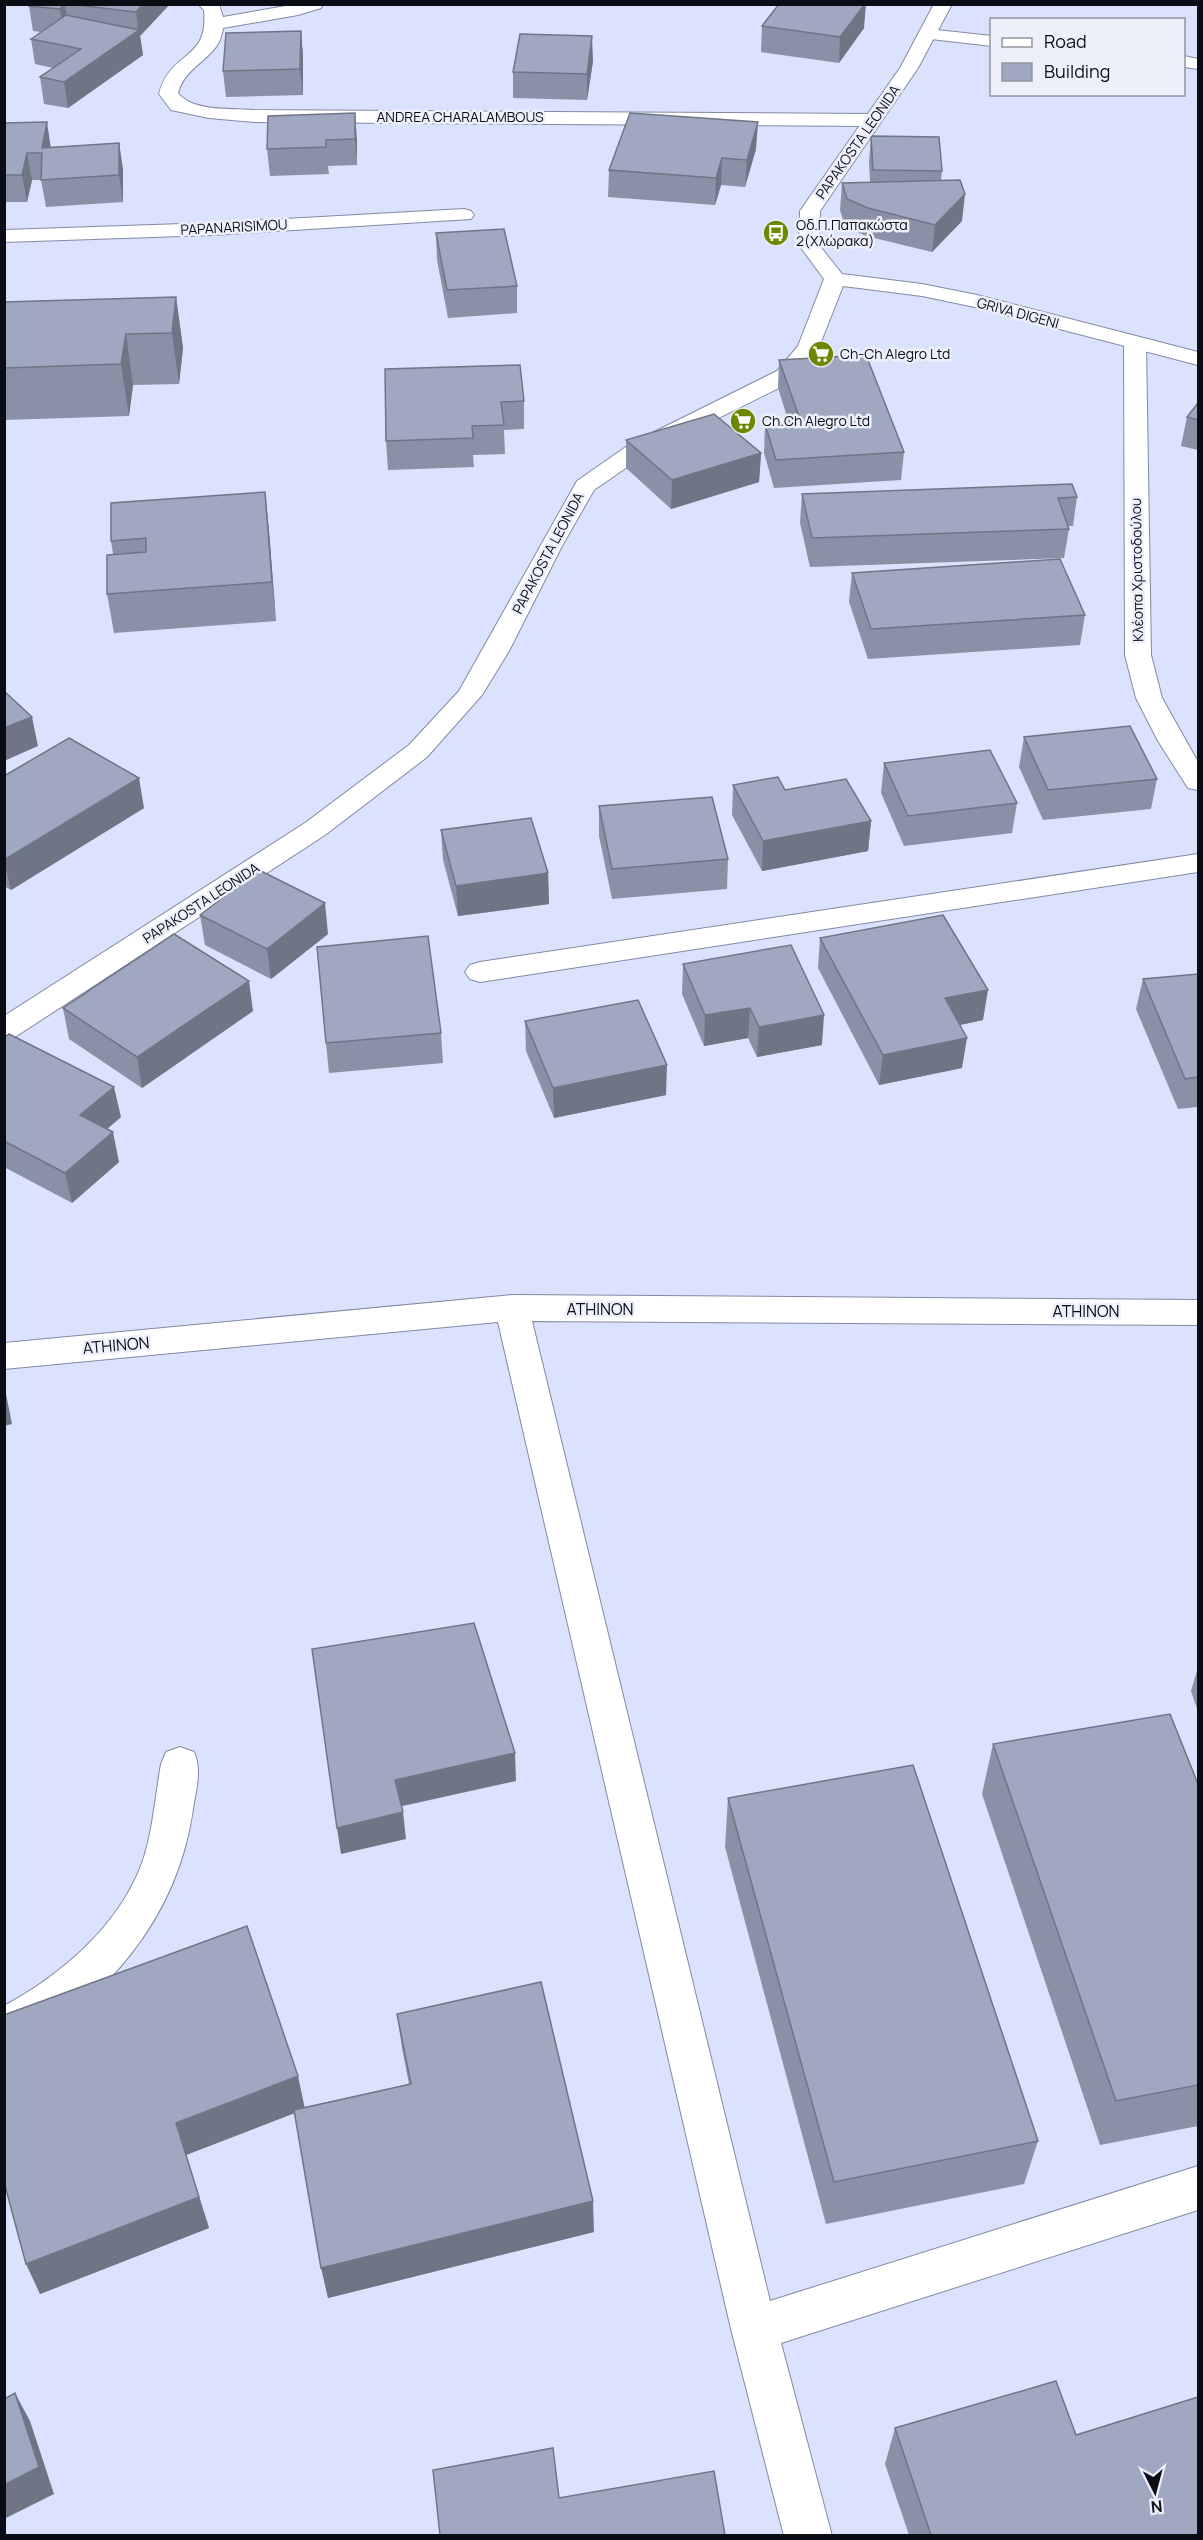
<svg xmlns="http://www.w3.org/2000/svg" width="1203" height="2540" font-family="Manrope,sans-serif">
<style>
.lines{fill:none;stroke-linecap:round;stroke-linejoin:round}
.street-casing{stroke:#838aa2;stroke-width:2}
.secondary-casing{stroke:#838aa2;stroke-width:2}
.street{fill:#fff;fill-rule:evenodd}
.secondary{fill:#fff;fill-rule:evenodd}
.wall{fill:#8a90a5}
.shaded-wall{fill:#707586}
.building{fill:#a0a7c0;stroke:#707586;stroke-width:1.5}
.labels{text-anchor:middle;stroke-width:5;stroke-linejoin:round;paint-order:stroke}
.far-street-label{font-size:14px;fill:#0b0d15;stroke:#edf0fb}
.far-poi-label{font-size:14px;fill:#0b0d15;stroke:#edf0fb;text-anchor:start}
.street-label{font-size:16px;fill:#0b0d15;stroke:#edf0fb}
</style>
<rect width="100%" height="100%" fill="#dae2fd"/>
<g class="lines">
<g class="street-casing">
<g id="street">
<path d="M198,4H219L223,17L297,4H323L321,8L298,15L223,28C220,59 186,63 178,93C193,112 231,108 254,110L871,114L881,120L871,126L254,122L209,118L171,110L159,94C171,49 209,62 204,10Z"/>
<polygon points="928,29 992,36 992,46 922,38 919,34 922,30"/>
<polygon points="1184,56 1198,59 1198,69 1184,67"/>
<polygon points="464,209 471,211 474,215 471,219 213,235 4,242 4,230 213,223"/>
<polygon points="1135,337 1143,339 1146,344 1151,655 1162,698 1198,762 1198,790 1188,788 1158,741 1136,698 1125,655 1124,344 1127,339"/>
<polygon points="1198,854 1198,872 480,982 470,979 465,972 470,965 480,962"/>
<polygon points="512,1295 1198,1300 1198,1325 532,1321 770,2301 1198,2166 1198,2210 781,2343 832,2536 784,2536 731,2329 498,1322 4,1369 4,1343"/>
<path d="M180,1747L194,1752C202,1770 196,1790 193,1809C178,1916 105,2009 4,2049V2006C61,1975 119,1926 142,1863C153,1832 155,1797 161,1764L166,1752Z"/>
</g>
</g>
<g class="secondary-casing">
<polygon id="secondary" points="934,4 952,4 918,68 820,211 819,245 842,274 922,284 977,295 1198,352 1198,365 975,307 922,296 843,286 819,347 793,381 646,454 594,490 562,546 509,651 482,695 427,757 325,835 15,1037 4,1040 4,1016 305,823 409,745 459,691 577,481 630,444 777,371 798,346 824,279 799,245 800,211 900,68"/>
</g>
<use href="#street" class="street"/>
<use href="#secondary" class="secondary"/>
</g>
<g class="wall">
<polygon points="17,4 170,4 140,36 143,55 68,108 44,104 40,77 53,68 35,64 31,39 41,32 33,31 29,6"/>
<polygon points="762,26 864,28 839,63 761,52"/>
<polygon points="301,31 303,57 303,95 226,97 223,71"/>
<polygon points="593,61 587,100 513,98 513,72"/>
<polygon points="355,113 357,165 328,166 329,174 270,176 267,149"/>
<polygon points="4,123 51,147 119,143 123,170 123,202 46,207 41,180 32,180 27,202 4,202"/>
<polygon points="871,136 942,171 941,181 962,221 932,252 866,236 845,226 840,210 842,183 870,182 869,162"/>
<polygon points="756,149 745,187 721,185 715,205 608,197 609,170"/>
<polygon points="436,233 517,286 517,313 448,318 437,260"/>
<polygon points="176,297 183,348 179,384 133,385 129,416 4,420 4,302"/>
<polygon points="779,360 904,452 901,480 774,488 764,453 765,424 789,423 778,388"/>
<polygon points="385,369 524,401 524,429 504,430 505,454 473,455 474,467 388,470 386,441"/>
<polygon points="1198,403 1198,450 1181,446 1187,417"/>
<polygon points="626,440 761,453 759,482 671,509 626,468"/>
<polygon points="265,492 269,531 276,621 114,633 107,594 113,554 111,541"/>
<polygon points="802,494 1077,497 1073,526 1068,526 1069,529 1064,558 810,567 800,523"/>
<polygon points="852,573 1085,615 1080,645 868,659 849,602"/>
<polygon points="1024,737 1157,779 1151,809 1043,820 1019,767"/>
<polygon points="884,763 1017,803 1012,833 904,846 881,793"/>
<polygon points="4,776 144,808 11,890 4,886"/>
<polygon points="733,785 785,790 871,821 868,851 762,871 732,815"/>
<polygon points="599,806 728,859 727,889 612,899 599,836"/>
<polygon points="441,830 548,873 549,904 458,916 443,860"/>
<polygon points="200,915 328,934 271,979 205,945"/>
<polygon points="820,938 983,1020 960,1025 962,1068 879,1085 818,968"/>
<polygon points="683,964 822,1045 757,1057 748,1038 704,1046 682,994"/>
<polygon points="1198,974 1198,1107 1178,1109 1136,1009 1143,979"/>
<polygon points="63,1008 253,1011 142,1088 69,1039"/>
<polygon points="525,1021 666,1095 554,1118 526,1051"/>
<polygon points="441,1033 443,1063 329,1073 326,1043"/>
<polygon points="4,1038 121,1117 107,1129 119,1162 72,1203 4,1167"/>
<polygon points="1198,1667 1198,1712 1191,1691"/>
<polygon points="993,1744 1198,1784 1198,2126 1100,2145 982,1794"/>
<polygon points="728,1798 1038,2141 1024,2184 826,2224 725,1847"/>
<polygon points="397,2014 594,2232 328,2298 295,2113 186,2155 209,2228 40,2294 4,2182 304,2107 409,2084 402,2048"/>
<polygon points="895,2428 1076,2435 1198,2535 909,2535 885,2464"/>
</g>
<g class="shaded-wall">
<polygon points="65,4 69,30 64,34 60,9"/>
<polygon points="143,4 170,4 140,36 143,55 68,108 64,82 138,30 136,12"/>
<polygon points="865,4 866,4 864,28 839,63 840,37"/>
<polygon points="301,31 303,57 303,95 300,69"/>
<polygon points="592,36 593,61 587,100 587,74"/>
<polygon points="355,113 357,140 357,165 355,139"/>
<polygon points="47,122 51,149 42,148"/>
<polygon points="758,122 756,149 745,187 747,160"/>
<polygon points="119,143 123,170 123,202 119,175"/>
<polygon points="27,153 32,180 27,202 22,175"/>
<polygon points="722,158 721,185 715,205 716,178"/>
<polygon points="965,194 962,221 932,252 935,225"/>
<polygon points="176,297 183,348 179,384 172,333"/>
<polygon points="126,334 133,385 129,416 121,364"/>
<polygon points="761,453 759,482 671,509 672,480"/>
<polygon points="265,492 269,531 276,621 272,582"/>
<polygon points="32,717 38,746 4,761 4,728"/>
<polygon points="139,778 144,808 11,890 4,860"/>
<polygon points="871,821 868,851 762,871 763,841"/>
<polygon points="548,873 549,904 458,916 456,886"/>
<polygon points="325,903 328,934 271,979 267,949"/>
<polygon points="249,981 253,1011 142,1088 137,1057"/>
<polygon points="988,990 983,1020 941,1029 945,998"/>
<polygon points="750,1008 748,1038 704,1046 705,1015"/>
<polygon points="824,1015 822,1045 757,1057 759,1027"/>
<polygon points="967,1038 962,1068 879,1085 883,1055"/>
<polygon points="667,1065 666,1095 554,1118 553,1088"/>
<polygon points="114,1087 121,1117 87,1146 80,1115"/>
<polygon points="113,1132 119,1162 72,1203 65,1173"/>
<polygon points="4,1384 12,1424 4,1426"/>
<polygon points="515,1753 516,1781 398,1807 395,1780"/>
<polygon points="403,1812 406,1839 341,1854 337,1828"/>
<polygon points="298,2076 305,2109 186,2155 209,2228 40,2294 26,2264 176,2123"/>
<polygon points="593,2201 594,2232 328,2298 321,2268"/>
<polygon points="15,2393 30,2421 54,2494 4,2519 4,2485"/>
</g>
<g class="building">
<polygon points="30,4 64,4 60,9 29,6"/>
<polygon points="68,4 143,4 136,12"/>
<polygon points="779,4 865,4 840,37 762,26"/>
<polygon points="66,15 139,30 64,82 40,77 81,49 31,39"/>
<polygon points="301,31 300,69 223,71 226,33"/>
<polygon points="520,34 592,36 587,74 513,72"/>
<polygon points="355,113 355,139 326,140 326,147 267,149 268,116"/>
<polygon points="630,113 758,122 747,160 722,158 716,178 609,170"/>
<polygon points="47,122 42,148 119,143 119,175 41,180 42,153 27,153 22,175 4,175 4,123"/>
<polygon points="871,136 939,137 942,171 873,170"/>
<polygon points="960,180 965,194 935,225 868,208 847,199 842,183"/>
<polygon points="504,229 517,286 447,290 436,233"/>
<polygon points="176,297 172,333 126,334 121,364 4,368 4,302"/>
<polygon points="866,355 904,452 776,460 765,424 801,422 779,360"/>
<polygon points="520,365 524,401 501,402 504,425 472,426 473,438 386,441 385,369"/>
<polygon points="1198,403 1198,420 1187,417"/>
<polygon points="714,414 761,453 672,480 626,440"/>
<polygon points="1072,484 1077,497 1058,498 1069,529 812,538 802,494"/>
<polygon points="265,492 272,582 107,594 107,555 146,552 146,538 111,541 111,503"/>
<polygon points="1060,559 1085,615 871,629 852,573"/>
<polygon points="4,691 32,717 4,728"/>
<polygon points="1130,726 1157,779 1048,790 1024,737"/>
<polygon points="69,738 139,778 4,860 4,776"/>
<polygon points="990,750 1017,803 908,816 884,763"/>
<polygon points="778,777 785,790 846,779 871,821 763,841 733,785"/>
<polygon points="712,797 728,859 612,869 599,806"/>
<polygon points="531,818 548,873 456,886 441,830"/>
<polygon points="259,870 325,903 267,949 200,915"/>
<polygon points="943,915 988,990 945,998 967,1038 883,1055 820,938"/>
<polygon points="174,934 249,981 137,1057 63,1008"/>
<polygon points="428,936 441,1033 326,1043 317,947"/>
<polygon points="791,945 824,1015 759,1027 750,1008 705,1015 683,964"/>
<polygon points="1198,974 1198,1077 1185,1079 1143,979"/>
<polygon points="638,1000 667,1065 553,1088 525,1021"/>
<polygon points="9,1034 114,1087 80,1115 113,1132 65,1173 4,1141 4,1038"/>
<polygon points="474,1623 515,1753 395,1780 403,1812 337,1828 312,1649"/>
<polygon points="1170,1714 1198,1784 1198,2085 1116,2101 993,1744"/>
<polygon points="913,1765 1038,2141 834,2182 728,1798"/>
<polygon points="247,1926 298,2076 176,2123 199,2197 26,2264 4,2182 4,2015"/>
<polygon points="541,1982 593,2201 321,2268 294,2110 411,2084 397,2014"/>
<polygon points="1056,2381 1076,2435 1198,2397 1198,2535 931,2535 895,2428"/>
<polygon points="15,2393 39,2467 4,2485 4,2399"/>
<polygon points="553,2448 559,2498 714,2471 725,2535 440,2535 433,2470"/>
</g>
<defs>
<g id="bus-disc" transform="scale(1.35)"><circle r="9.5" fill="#6b8800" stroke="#edf0fb"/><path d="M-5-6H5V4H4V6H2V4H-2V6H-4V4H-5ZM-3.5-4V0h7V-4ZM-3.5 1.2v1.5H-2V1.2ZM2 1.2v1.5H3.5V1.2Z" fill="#fff"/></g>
<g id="supermarket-disc" transform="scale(1.35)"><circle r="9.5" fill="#6b8800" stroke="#edf0fb"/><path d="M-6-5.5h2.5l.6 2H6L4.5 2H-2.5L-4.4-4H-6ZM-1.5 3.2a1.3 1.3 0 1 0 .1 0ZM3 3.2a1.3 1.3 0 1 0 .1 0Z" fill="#fff"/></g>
</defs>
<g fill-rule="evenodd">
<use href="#bus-disc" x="776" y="233"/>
<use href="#supermarket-disc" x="821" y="354"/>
<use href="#supermarket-disc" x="743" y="421"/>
</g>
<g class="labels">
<g class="far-street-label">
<text x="460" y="122">ANDREA CHARALAMBOUS</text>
<text transform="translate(858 142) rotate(-55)" y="5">PAPAKOSTA LEONIDA</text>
<text transform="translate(234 227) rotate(-3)" y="5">PAPANARISIMOU</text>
<text transform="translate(1018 313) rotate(15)" y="5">GRIVA DIGENI</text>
<text transform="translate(548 553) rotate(-62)" y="5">PAPAKOSTA LEONIDA</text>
<text transform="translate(1137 570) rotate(-91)" y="5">Κλέοπα Χριστοδούλου</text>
<text transform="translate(201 903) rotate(-33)" y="5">PAPAKOSTA LEONIDA</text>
</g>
<g class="far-poi-label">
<text x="796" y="230">Οδ.Π.Παπακώστα<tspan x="796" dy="16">2(Χλώρακα)</tspan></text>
<text x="840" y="359">Ch-Ch Alegro Ltd</text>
<text x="762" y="426">Ch.Ch Alegro Ltd</text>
</g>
<g class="street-label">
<text x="600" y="1315">ATHINON</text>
<text x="1086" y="1317">ATHINON</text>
<text transform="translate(116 1345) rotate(-5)" y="6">ATHINON</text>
</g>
</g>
<rect width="1203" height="2540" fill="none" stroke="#0b0d15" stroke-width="12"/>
<rect x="990" y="18" width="195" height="78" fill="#edf0fb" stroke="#93959f" stroke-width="1.5"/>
<rect x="1002" y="38" width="30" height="9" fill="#ffffff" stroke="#93959f" stroke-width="1.5"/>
<text x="1044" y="48" font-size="18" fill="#0b0d15">Road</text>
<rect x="1002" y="63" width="30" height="18" fill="#a0a7c0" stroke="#93959f" stroke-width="1.5"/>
<text x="1044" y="78" font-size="18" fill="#0b0d15">Building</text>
<g transform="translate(1155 2492) rotate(174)" stroke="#edf0fb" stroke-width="4.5" paint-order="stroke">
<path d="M0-4.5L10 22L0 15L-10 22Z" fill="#0b0d15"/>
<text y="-9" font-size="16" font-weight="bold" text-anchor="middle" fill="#0b0d15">N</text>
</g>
</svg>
